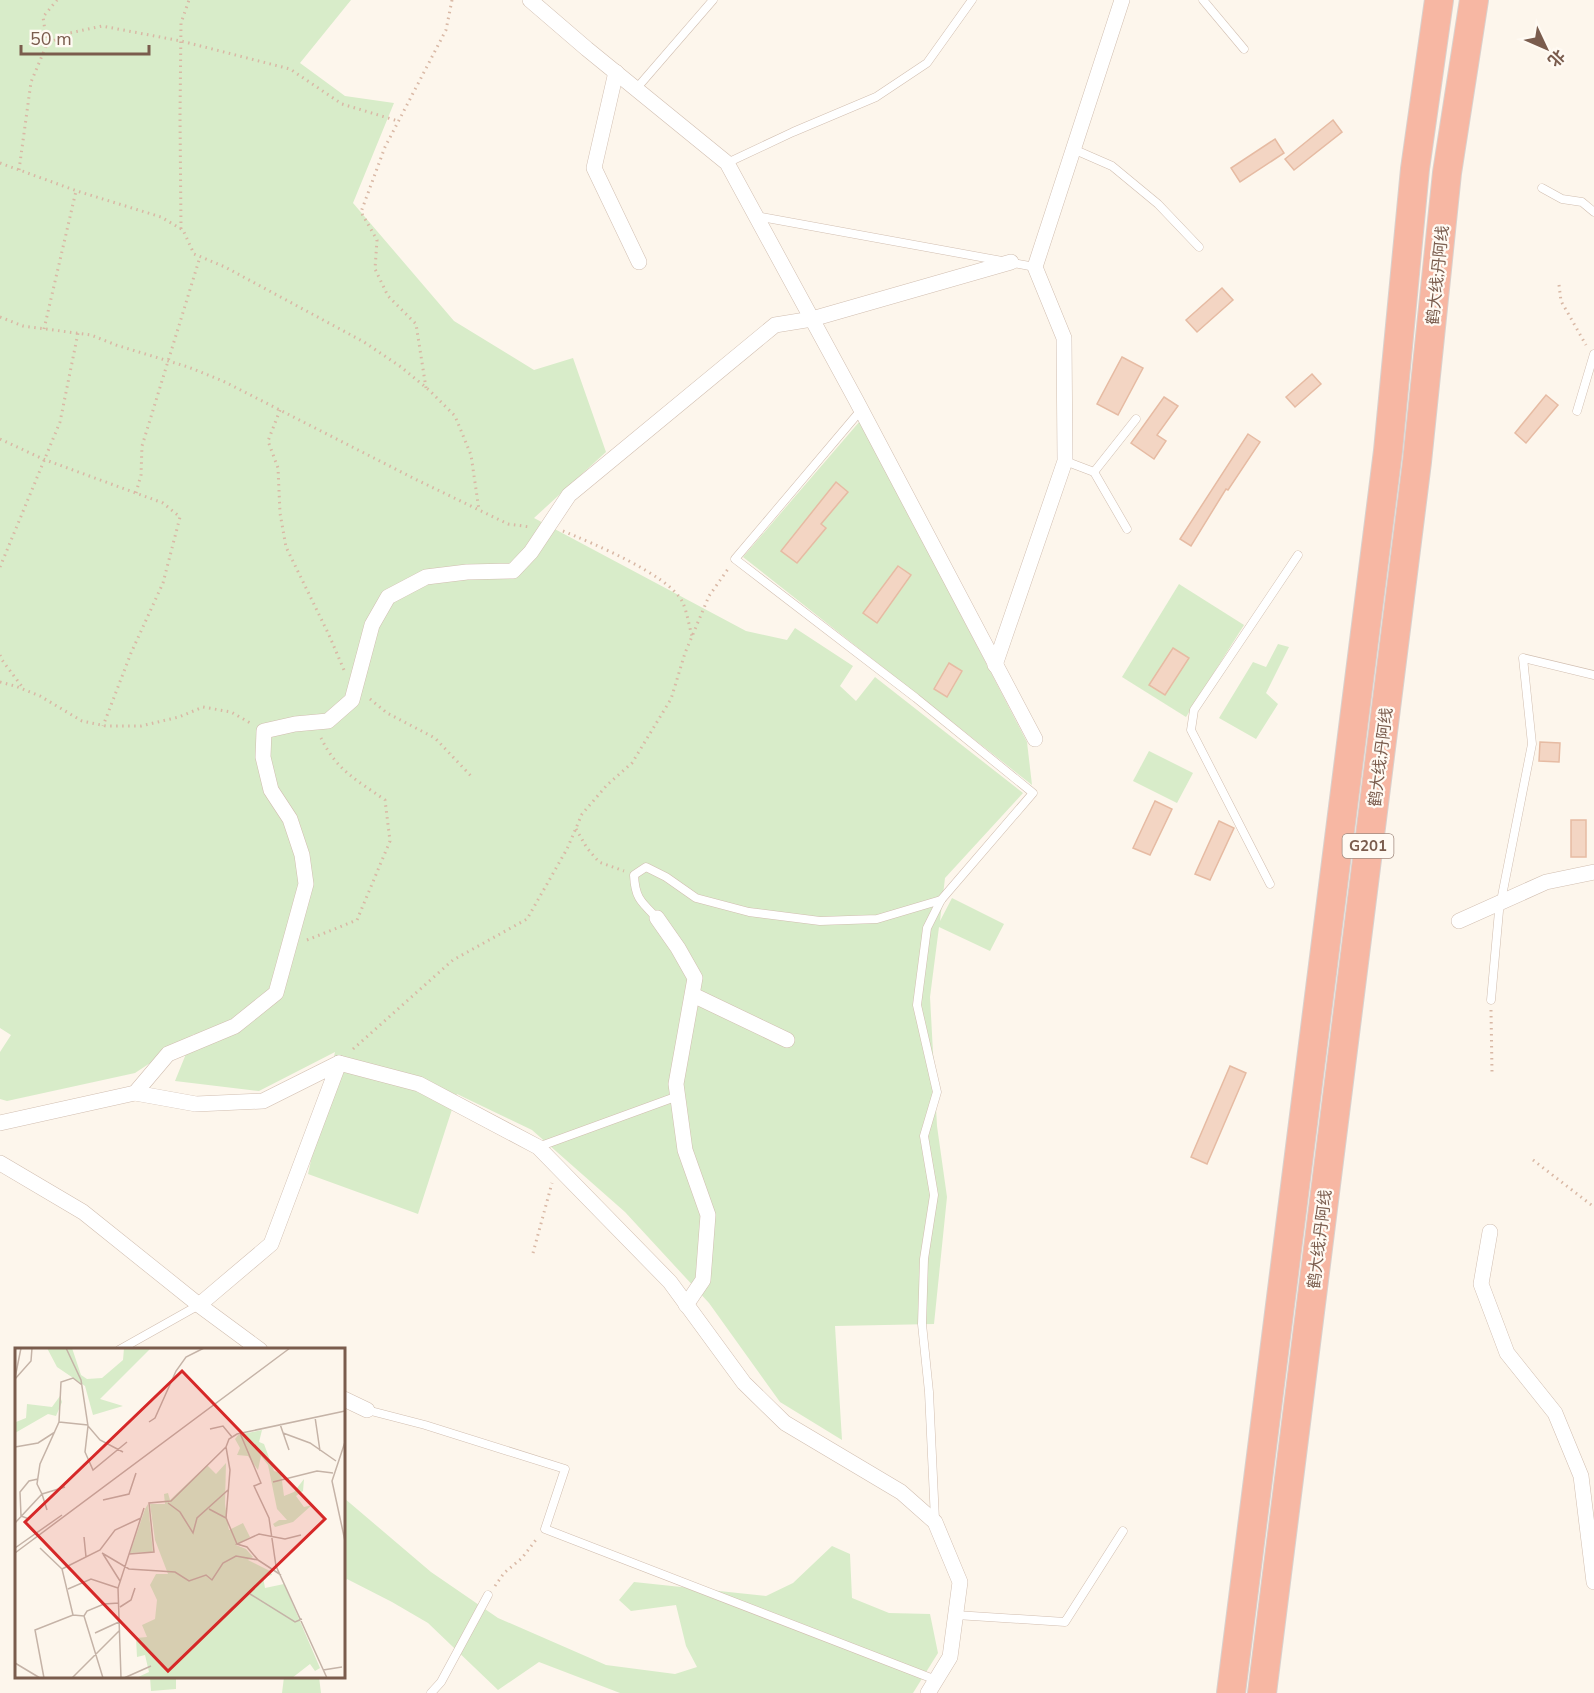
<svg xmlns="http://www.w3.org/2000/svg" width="1594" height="1693" font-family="'Nunito Sans','Noto Sans SC',sans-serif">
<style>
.green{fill:#d8ecc9}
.building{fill:#f3d5c3;stroke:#e6bba3;stroke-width:1.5}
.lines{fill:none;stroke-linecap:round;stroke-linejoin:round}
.lane-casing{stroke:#d1beb0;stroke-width:9}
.street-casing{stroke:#d1beb0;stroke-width:16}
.highway-casing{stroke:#dad1cd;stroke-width:30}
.path{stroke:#d9b8a5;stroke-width:3;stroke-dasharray:1.5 4.5;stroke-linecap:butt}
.lane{stroke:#fff;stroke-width:8}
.street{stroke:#fff;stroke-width:15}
.highway{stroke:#f7b7a3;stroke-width:28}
.labels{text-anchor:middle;stroke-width:4.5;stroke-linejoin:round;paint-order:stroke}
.shield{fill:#fffaf3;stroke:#a28b7f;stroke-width:1.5}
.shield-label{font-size:15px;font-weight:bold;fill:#7a5c4d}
.street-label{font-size:16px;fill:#7a5c4d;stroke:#fffaf3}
.inset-road{fill:none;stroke:#c5b3a7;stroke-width:1.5}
.view{fill:#d62828;fill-opacity:0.15;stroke:#d62828;stroke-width:3}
.inset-edge{fill:none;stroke:#7a5c4d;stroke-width:3}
</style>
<rect width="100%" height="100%" fill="#fdf6ec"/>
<g class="green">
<polygon points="0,0 351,0 300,63 345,96 394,103 353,203 454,321 534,370 573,358 606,452 534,518 746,631 787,640 795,628 853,666 840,686 856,701 875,677 1023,793 945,878 940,921 952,898 1004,924 990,951 939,927 930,997 937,1126 947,1197 934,1324 835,1326 842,1440 780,1402 709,1303 625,1212 532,1130 457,1094 418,1214 308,1174 335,1052 259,1091 175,1081 194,1034 135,1073 7,1101 0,1099 0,1052 11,1035 0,1028"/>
<polygon points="860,421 1027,742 1032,785 743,557"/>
<polygon points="1179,584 1244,625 1186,717 1122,677"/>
<polygon points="1278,644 1289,647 1266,693 1278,704 1256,739 1219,718 1253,662 1266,667"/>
<polygon points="1149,751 1193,773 1177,803 1133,781"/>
<polygon points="344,1498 431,1572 498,1618 606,1665 675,1674 697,1667 686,1646 676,1605 631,1611 619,1600 634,1582 766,1596 793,1583 832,1546 850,1554 852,1598 889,1613 930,1614 938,1653 913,1693 620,1693 539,1662 498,1690 428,1623 392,1602 347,1579 344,1583"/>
<polygon points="150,1677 176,1677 176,1689 151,1691"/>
<polygon points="284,1677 319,1677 321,1693 282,1693"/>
</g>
<g class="building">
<polygon points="1333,120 1342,132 1294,170 1285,159"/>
<polygon points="1275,139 1284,153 1240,182 1231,168"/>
<polygon points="1222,288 1233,300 1197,332 1186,320"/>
<polygon points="1122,357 1143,368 1118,415 1097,404"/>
<polygon points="1312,374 1321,384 1295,407 1286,397"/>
<polygon points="1546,395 1558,405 1526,443 1515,433"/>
<polygon points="1164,397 1178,406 1157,435 1166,441 1154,459 1131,443"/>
<polygon points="1248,434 1260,442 1228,490 1226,489 1191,546 1180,539"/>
<polygon points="836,482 848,492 821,524 826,528 797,563 781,551"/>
<polygon points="898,566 911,575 877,623 863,613"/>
<polygon points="1173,648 1189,658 1165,695 1149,685"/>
<polygon points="949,663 962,671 947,697 934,689"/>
<polygon points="1540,742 1560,743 1559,762 1539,761"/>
<polygon points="1155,801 1172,809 1150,855 1133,848"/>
<rect x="1571" y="820" width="15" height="37"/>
<polygon points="1219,821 1234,828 1210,880 1195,874"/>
<polygon points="1230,1066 1246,1073 1207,1164 1191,1157"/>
</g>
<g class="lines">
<g class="lane-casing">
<g id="lane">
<polyline points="1203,0 1244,49"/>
<polyline points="636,89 713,0"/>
<polyline points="1073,149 1112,166 1158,204 1199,247"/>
<polyline points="727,163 793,132 876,97 927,63 972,0"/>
<polyline points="1542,188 1562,199 1582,202 1594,212"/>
<polyline points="756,216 1035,267"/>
<polyline points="861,410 735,559 916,698 1033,793 941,900 927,928 917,1005 937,1092 924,1136 934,1195 924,1259 922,1324 929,1392 935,1520"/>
<polyline points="1577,411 1594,354"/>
<polyline points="1065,461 1094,472 1127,529"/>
<polyline points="1094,472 1136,419"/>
<polyline points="1270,884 1191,730 1194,710 1298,555"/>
<path d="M657,918C641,902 635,898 634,875L646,867L666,877L696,898L749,912L820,921L877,919L941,900"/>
<polyline points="1491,1000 1499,911 1532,744 1523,658 1594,675"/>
<polyline points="538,1147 678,1096"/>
<polyline points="119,1350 199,1305"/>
<polyline points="367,1410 425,1425 565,1469 545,1529 936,1680"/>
<polyline points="956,1615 1065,1622 1123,1531"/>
<polyline points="431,1693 441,1682 488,1595"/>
</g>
</g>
<g class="street-casing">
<g id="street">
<polyline points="530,0 587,49 727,163 856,400 1035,739"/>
<polyline points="616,72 594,168 639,262"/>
<polyline points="995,665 1065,461 1064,338 1035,267 1122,0"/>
<polyline points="657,918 678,948 695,978 676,1084 685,1150 708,1215 703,1280 686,1305"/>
<polyline points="1459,921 1546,882 1594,872"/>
<polyline points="693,995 787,1040"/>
<polyline points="339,1063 419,1084 538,1147 670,1282 744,1383 785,1423 901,1492 935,1522 960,1582 950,1657 928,1693"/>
<polyline points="0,1123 135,1093"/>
<polyline points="0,1163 83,1212 199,1305 260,1350"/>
<polyline points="1490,1232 1481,1284 1507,1353 1555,1413 1581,1476 1594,1582"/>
<polyline points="199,1305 271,1244 339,1063 263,1101 196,1104 135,1093 168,1054 235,1026 276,993 306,884 302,855 290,819 271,790 263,757 264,731 295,724 328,721 352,700 372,625 388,597 426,577 467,572 513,571 531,552 569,495 775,325 812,319 1011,262"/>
<polyline points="344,1399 367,1410"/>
</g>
</g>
<g class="highway-casing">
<g id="highway">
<polyline points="1231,1693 1388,451 1415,169 1439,0"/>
<polyline points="1262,1693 1417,462 1447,173 1474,0"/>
</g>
</g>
<g class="path">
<polyline points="47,44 43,17 57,0"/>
<polyline points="0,163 77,191 161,217 183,230 194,254 225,267 364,342 401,367 429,390 455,416 471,455 479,510"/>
<polyline points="19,170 31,82 47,44 70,33 102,26 181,41 290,69 342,104 398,121"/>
<polyline points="181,229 180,116 181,23 189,0"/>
<polyline points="1559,285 1561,301 1586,345"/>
<polyline points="0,317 23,326 91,335 116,345 188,367 223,381 415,479 508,524 530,527"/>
<polyline points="44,329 76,191"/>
<polyline points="426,388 416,324 388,296 375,269 377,240 361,212 385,147 446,30 452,0"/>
<polyline points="280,410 268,441 278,468 280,513 286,547 329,635 344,670"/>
<polyline points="0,439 43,459 163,503 180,517 163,583 131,653 103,726"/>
<polyline points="136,493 141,475 142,446 200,257"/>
<path d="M563,531C592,543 667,574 682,601C687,611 689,626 692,636"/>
<polyline points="0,567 60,422 78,333"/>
<polyline points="0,655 2,660 23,688"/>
<polyline points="0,682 15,686 40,696 82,721 106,726 141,726 179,717 203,707 231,712 252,724"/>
<polyline points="370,699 387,713 435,738 471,776"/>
<polyline points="576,829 587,848 599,862 624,871"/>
<path d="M307,940L357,920L390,841L385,800C357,780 337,771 321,738"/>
<polyline points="1491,1010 1492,1072"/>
<polyline points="353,1049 453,960 527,919 567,849 582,814 607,785 632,763 671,699 685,653 709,596 728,569"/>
<polyline points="1533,1160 1594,1207"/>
<polyline points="533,1253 552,1183"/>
<polyline points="495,1586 504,1573 522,1558 538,1537"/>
</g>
<use href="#lane" class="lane"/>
<use href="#street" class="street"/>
<use href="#highway" class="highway"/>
</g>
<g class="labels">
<rect class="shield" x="1342.5" y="834" width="51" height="24" rx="4.5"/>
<g class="shield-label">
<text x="1368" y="851">G201</text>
</g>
<g class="street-label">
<text transform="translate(1437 275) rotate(-84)" y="6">鹤大线;丹阿线</text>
<text transform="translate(1380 757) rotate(-83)" y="6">鹤大线;丹阿线</text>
<text transform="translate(1319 1239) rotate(-83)" y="6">鹤大线;丹阿线</text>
</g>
</g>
<g transform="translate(15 1348)">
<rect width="330" height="330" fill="#fdf6ec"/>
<path d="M32,0H57L66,27L72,31L87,30L108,12L109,0H136L85,51L108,58L78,67L70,38L42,19ZM45,48L47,54L41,68L33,66L0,85L1,74L11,70L12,56L37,59ZM247,82L244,94L249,96L259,123L266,125L269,148L279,144L289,131L288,143L281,148L289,159L297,157L278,174L260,179L258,176L264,172H272L262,161L253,117L246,108L243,122L233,108L222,107L225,100L220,91L223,87ZM211,115L210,156L214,182L228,175L235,189L221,197L231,201L238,209L233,212L255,223L257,227L248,229L250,240L269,236L305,320L300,323L295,316L277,330H121L134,324L130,307L122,309L121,290L132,289L127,277L140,271L142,252L135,237L141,226H153L140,192L135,156H150L149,146L153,145L155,152L192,117L201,126ZM133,156L138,204L115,205L130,161Z" fill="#d8ecc9"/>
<path class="inset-road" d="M51,0L66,32L73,78L85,92L108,104M0,30L6,0M0,31L16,13L17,0M300,69L305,103M44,74L73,77M134,74L140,70L161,23L171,9L189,0M265,76L274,102M73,78L70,104L78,122L112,94M195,81L208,78L217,89M225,85L246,135L239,138L254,170L261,218L312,330M268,85L295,95L321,113M330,94L317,133L330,193M0,99L23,95L40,84M258,134L302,123L318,125M50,139L27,146L22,136L25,116L44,74L46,34L58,30L67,37M88,152L114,146L121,125M153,155L165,164L178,185L182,170L213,142M194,161L211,170M14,171L6,168L5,144L14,133L23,131M0,175L27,146L32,162M69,189L71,209M222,196L211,170L215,122L211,99L214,91L222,86L330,63M0,200L47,167M25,200L47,221M0,205L275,0M87,205L114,221L160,224L174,233L191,227L197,232L208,215L221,208L243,212L232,199L222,196L244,186L270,191L286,187M88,206L105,233M114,206L139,204L134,155L156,153L211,99M243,212L266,227M53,241L76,231L103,240M235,246L280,274L287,271M105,259L116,252L120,240M58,267L47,221L85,202L100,182L126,170M69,268L88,330M80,285L106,273M0,315L25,330M308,322L327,319M29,330L20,282L58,267L69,268L72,263L89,256L104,255M57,330L105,282M106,330L103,240L129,160M109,330L136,318"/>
<path class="view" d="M167,23L310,171L153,323L10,174Z"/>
<rect width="330" height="330" class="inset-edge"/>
</g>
<g transform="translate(1546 48) rotate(134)" stroke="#fffaf3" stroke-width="4.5" paint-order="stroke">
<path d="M0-4.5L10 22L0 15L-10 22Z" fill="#7a5c4d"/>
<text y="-9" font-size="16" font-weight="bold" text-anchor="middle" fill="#7a5c4d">北</text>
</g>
<path d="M21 45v9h128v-9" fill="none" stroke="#7a5c4d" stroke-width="3"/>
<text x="30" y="45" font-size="18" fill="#7a5c4d" stroke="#fffaf3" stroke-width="4.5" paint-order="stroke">50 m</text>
</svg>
